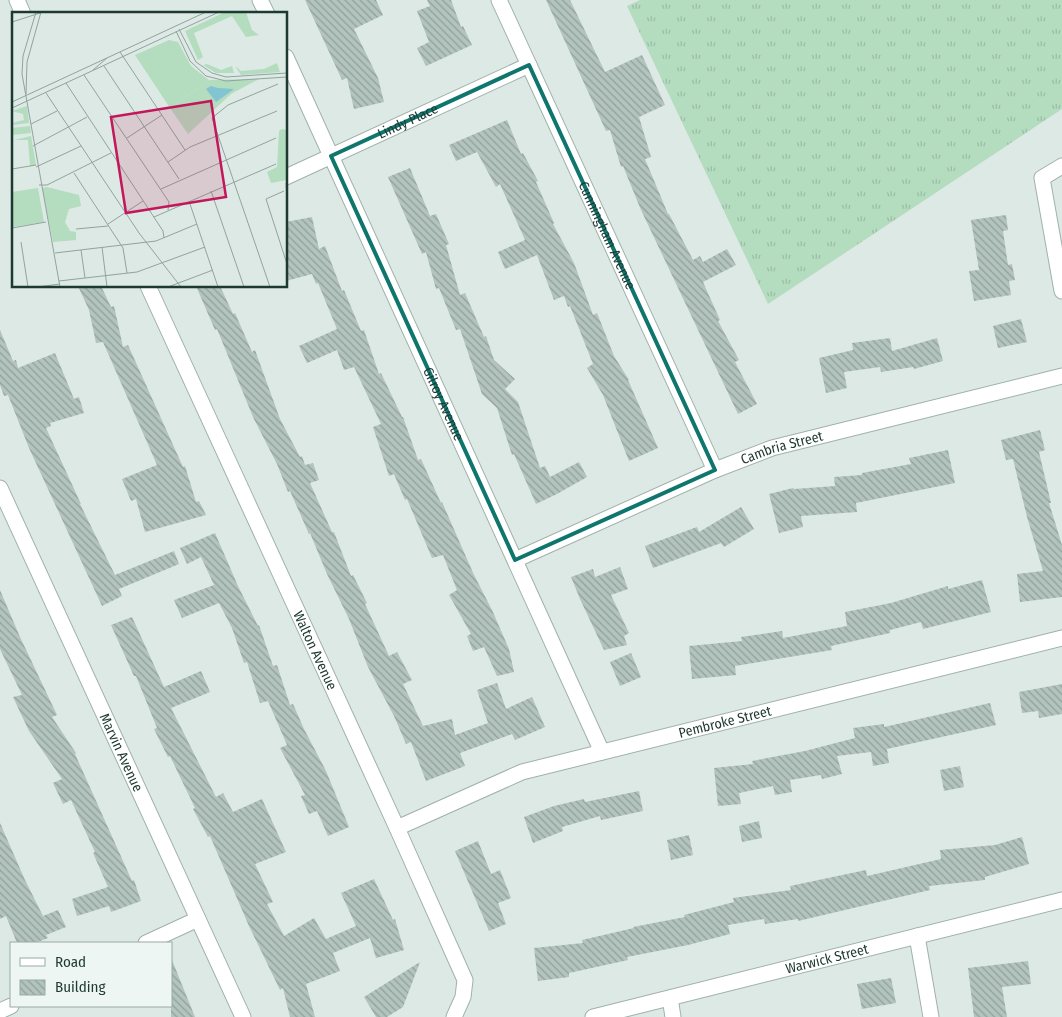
<svg xmlns="http://www.w3.org/2000/svg" width="1062" height="1017" font-family="'Fira Sans Condensed',sans-serif">
<style>
.grass{fill:url(#grass-tufts)}
.building{fill:url(#building-back-hatch)}
.lines{fill:none;stroke-linecap:round;stroke-linejoin:round}
.minor-casing{stroke:#a0b1ab;stroke-width:17}
.minor{stroke:#fff;stroke-width:15}
.marked{fill:none;stroke:#0f766e;stroke-width:4;stroke-linejoin:round}
.labels{text-anchor:middle;stroke-width:5;stroke-linejoin:round;paint-order:stroke}
.street-label{font-size:14px;fill:#1e3932;stroke:#edf6f2}
.inset-road{fill:none;stroke:#91a39d;stroke-width:1}
.view{fill:#c2185b;fill-opacity:0.15;stroke:#c2185b;stroke-width:2.5}
.inset-edge{fill:none;stroke:#1e3932;stroke-width:2.5}
</style>
<defs>
<pattern id="grass-tufts" width="24" height="20" patternUnits="userSpaceOnUse" patternTransform="scale(1.25)"><rect width="24" height="20" fill="#b4dcbf"/><path d="M3 7l-1-3M5 7V3M7 7l1-3M15 17l-1-3M17 17v-4M19 17l1-3" fill="none" stroke="#9abea5"/></pattern>
<pattern id="building-back-hatch" width="6" height="6" patternUnits="userSpaceOnUse" patternTransform="scale(1.25)"><rect width="6" height="6" fill="#b2c4bd"/><path d="M-1 5l2 2M0 0l6 6M5-1l2 2" fill="none" stroke="#90a09a"/></pattern>
</defs>
<rect width="100%" height="100%" fill="#dde9e4"/>
<polygon class="grass" points="640,0 1062,0 1062,109 768,304 627,6"/>
<g class="building">
<polygon points="305,0 376,0 383,15 354,29 378,78 384,102 354,109 347,78 342,80"/>
<polygon points="427,0 451,0 461,27 463,26 472,45 426,66 417,48 429,42 417,11 430,6"/>
<polygon points="546,0 570,0 605,72 642,55 665,105 639,117 651,157 645,159 668,214 669,214 693,260 700,256 703,262 727,249 736,265 703,282 720,320 718,321 739,360 735,362 757,404 738,414 641,210 623,166 621,167 610,130 606,131"/>
<polygon points="507,120 521,154 523,153 538,181 536,182 554,223 553,224 574,263 593,315 597,313 614,356 629,380 628,380 658,448 629,461 603,395 587,368 593,364 570,306 568,307 564,296 554,300 537,255 505,269 498,252 525,240 500,184 496,187 477,152 456,161 449,145"/>
<polygon points="410,168 430,216 436,214 449,244 446,245 460,295 465,293 484,337 486,336 494,360 515,379 505,389 518,402 540,468 545,466 550,477 579,462 587,477 557,494 536,504 514,454 512,455 497,408 482,394 460,329 456,330 439,288 436,289 426,252 422,254 388,177"/>
<polygon points="1006,215 1008,230 1003,231 1008,265 1012,264 1015,280 1009,281 1011,295 974,301 969,271 979,270 971,220"/>
<polygon points="312,217 319,249 325,246 342,291 344,290 361,331 364,330 379,374 381,373 402,417 403,417 418,460 421,459 441,503 442,502 474,575 492,610 509,649 514,672 497,676 484,647 473,651 467,636 471,634 449,595 457,590 443,555 432,558 407,499 405,500 394,474 389,476 373,427 381,424 354,367 344,370 337,350 307,363 299,346 337,329 318,283 316,284 312,274 286,281 286,222"/>
<polygon points="78,286 101,286 111,307 114,306 123,347 128,345 183,467 185,466 196,502 199,501 206,515 145,532 136,499 131,501 122,479 157,465 103,342 96,343 89,310"/>
<polygon points="196,286 220,286 233,314 235,313 252,352 255,350 280,419 300,457 302,456 305,465 313,463 319,480 310,483 332,532 334,532 351,576 353,575 367,603 365,604 389,656 397,652 412,680 403,684 423,726 452,719 455,735 488,723 477,690 497,683 506,709 532,697 545,727 515,740 512,734 460,753 465,766 426,781 411,742 406,744 394,716 368,667 349,619 327,574 310,533 309,534 290,491 288,492 277,464 253,417 217,329 215,330"/>
<polygon points="1021,319 1027,342 998,348 993,326"/>
<polygon points="0,330 13,361 16,360 18,368 55,353 74,399 79,397 84,413 50,423 51,426 46,428 81,504 80,504 115,575 174,551 179,564 119,589 122,596 102,606 29,448 8,395 4,396 0,385"/>
<polygon points="890,338 892,351 937,338 943,361 914,369 913,367 881,372 880,367 844,372 847,388 826,393 819,358 853,350 852,343"/>
<polygon points="1040,430 1045,450 1039,452 1051,503 1049,503 1062,545 1062,597 1020,602 1017,574 1043,571 1027,517 1013,459 1006,460 1001,440"/>
<polygon points="948,450 955,483 856,503 857,512 801,516 803,527 779,533 769,494 793,488 794,489 835,486 834,477 862,475 862,473 911,464 909,458"/>
<polygon points="741,507 754,529 724,547 721,543 653,568 645,546 697,527 699,532"/>
<polygon points="215,533 238,586 258,626 259,625 273,666 277,665 290,705 293,704 304,729 326,771 349,827 328,836 317,811 309,814 301,796 305,795 280,748 287,745 268,701 260,703 247,662 244,663 232,628 219,603 182,618 174,600 214,585 201,557 187,564 180,548"/>
<polygon points="620,567 628,589 611,595 629,633 624,636 627,645 604,650 580,599 571,577 593,569 595,577"/>
<polygon points="982,580 991,612 923,629 921,622 890,630 890,633 831,646 832,650 735,666 736,675 692,679 689,646 742,641 741,637 782,631 783,638 847,626 845,612 891,603 948,586 948,589"/>
<polygon points="0,590 20,637 57,715 52,717 76,753 75,754 132,881 134,880 141,901 111,912 109,906 77,916 72,899 108,887 93,853 95,852 71,800 63,804 53,783 62,779 29,731 13,697 22,695 0,649"/>
<polygon points="132,617 164,687 201,671 210,692 171,708 216,797 223,793 233,812 262,799 286,852 255,864 273,902 267,904 284,936 314,918 326,939 356,926 341,893 374,879 393,920 395,919 404,950 376,958 370,938 333,953 340,971 306,984 315,1017 290,1017 283,988 280,990 249,926 210,836 208,837 193,809 195,808 170,756 168,757 154,729 157,728 136,676 134,676 111,625"/>
<polygon points="631,653 641,677 620,686 610,662"/>
<polygon points="1062,684 1062,714 1039,718 1038,711 1022,713 1019,692"/>
<polygon points="990,703 996,725 887,749 889,763 873,766 871,752 837,756 842,774 822,779 821,775 790,780 792,792 775,795 773,786 739,793 741,804 718,806 714,768 753,764 752,761 805,751 855,738 853,728 884,724 884,727"/>
<polygon points="960,766 964,787 944,791 940,770"/>
<polygon points="639,791 643,811 601,820 600,816 562,827 563,831 533,843 524,817 554,806 584,799 585,802"/>
<polygon points="759,821 762,838 742,842 739,826"/>
<polygon points="0,823 25,880 43,916 58,910 66,927 46,935 48,938 35,943 17,943 6,916 0,919"/>
<polygon points="689,835 693,855 671,860 667,840"/>
<polygon points="1022,837 1029,864 985,877 985,880 929,886 930,890 798,921 798,919 765,924 764,919 728,925 730,934 688,945 627,957 628,960 569,973 569,977 538,981 534,948 583,943 582,940 634,928 633,927 685,917 684,915 734,902 733,898 791,890 790,886 866,870 867,876 941,859 940,850 995,845"/>
<polygon points="478,841 491,874 500,870 511,898 498,903 506,924 489,931 455,851"/>
<polygon points="171,960 172,960 195,1017 171,1017"/>
<polygon points="1028,961 1031,984 1002,987 1007,1017 974,1017 968,968"/>
<polygon points="420,962 403,1007 387,1017 376,1017 364,997"/>
<polygon points="891,978 896,1003 862,1009 857,984"/>
</g>
<g class="lines">
<g class="minor-casing">
<g id="minor">
<polyline points="17,0 23,14"/>
<polyline points="260,0 267,14"/>
<path id="s1" d="M499,0L715,470"/>
<path id="s2" d="M286,57L602,752"/>
<polyline points="1062,166 1042,178 1062,291"/>
<path id="s3" d="M286,177L529,65"/>
<path id="s4" d="M148,286L397,828L465,980L463,997L454,1017"/>
<path id="s5" d="M0,488L243,1017"/>
<path id="s6" d="M515,560L715,470L772,448L1062,376"/>
<path id="s7" d="M397,828L522,772L1062,638"/>
<polyline points="917,936 931,1017"/>
<polyline points="146,943 198,919"/>
<polyline points="670,998 673,1017"/>
<polyline points="0,1011 11,1006"/>
<path id="s8" d="M593,1017L1062,900"/>
</g>
</g>
<use href="#minor" class="minor"/>
</g>
<path class="marked" d="M529,65L715,470L515,560L331,156Z"/>
<g class="labels">
<g class="street-label">
<text dy="5" stroke="none"><textPath href="#s3" startOffset="134">Lindy Place</textPath></text>
<text dy="5" stroke="none"><textPath href="#s1" startOffset="259">Cunningham Avenue</textPath></text>
<text dy="5" stroke="none"><textPath href="#s2" startOffset="381">Gilroy Avenue</textPath></text>
<text dy="5" stroke="none"><textPath href="#s6" startOffset="290">Cambria Street</textPath></text>
<text dy="5" stroke="none"><textPath href="#s4" startOffset="401">Walton Avenue</textPath></text>
<text dy="5" stroke="none"><textPath href="#s7" startOffset="346">Pembroke Street</textPath></text>
<text dy="5" stroke="none"><textPath href="#s5" startOffset="291">Marvin Avenue</textPath></text>
<text dy="5" stroke="none"><textPath href="#s8" startOffset="241">Warwick Street</textPath></text>
</g>
</g>
<g transform="translate(12 12)">
<rect width="275" height="275" fill="#dde9e4"/>
<path d="M213,0H234L240,18L247,23L234,25L220,4L182,21L191,45L186,48L173,19ZM265,51L268,60L229,63L223,54L229,59L252,57ZM195,52L209,58L220,54L222,61H204L191,53ZM247,67L219,82L176,122L158,96L197,68ZM15,94L17,111L0,113V111L12,108L11,102L0,99ZM18,114L19,121L0,123V116ZM19,124L24,153L18,154L16,128H2ZM35,175L67,183L69,194L57,197L53,210L58,219L64,220V228L41,230L30,176ZM26,176L32,210L0,215V180Z" fill="#b4dcbf"/>
<path d="M157,28L166,30L179,54L197,68L158,96L123,43ZM270,117L275,118V168L259,171L255,160L265,155L267,119Z" fill="#b4dcbf"/>
<path d="M199,74L206,76L222,77L204,90L194,77Z" fill="#82c4d1"/>
<path class="inset-road" d="M24,0L11,44L10,62L48,275M0,10L28,1M167,17L184,50L200,61L214,65L275,61M164,19L178,49L194,64L214,69L275,65M108,40L173,138M92,54L167,167M81,58L95,46M72,63L157,190L156,198M54,71L151,219L152,226M34,81L127,221L169,275M14,82L15,50L29,0M0,90L194,0M0,96L207,0M19,112L45,99M115,126L150,103M21,134L75,105M156,150L178,135L265,99M24,155L69,134M0,157L24,153M62,161L111,236L115,261M274,171L275,188M27,173H35L99,141M149,177L264,126M199,179L232,275M254,187L275,252M254,187L272,179M177,189L206,275M142,205L264,152M96,212L131,189M0,216L34,210M64,217L96,214M9,230L16,275M90,235L95,275M69,238L73,266M43,241L144,229L185,212M47,269L125,260L193,235M25,275L48,272M156,275L201,258M258,275L200,106L216,93L266,72"/>
<path class="view" d="M199,89L214,185L114,201L99,105Z"/>
<rect width="275" height="275" class="inset-edge"/>
</g>
<rect x="10" y="942" width="162" height="65" fill="#edf6f2" stroke="#9aaaa5"/>
<rect x="20" y="958" width="25" height="8" fill="#ffffff" stroke="#9aaaa5"/>
<text x="55" y="967" font-size="15" fill="#1e3932">Road</text>
<rect x="20" y="980" width="25" height="15" fill="url(#building-back-hatch)" stroke="#9aaaa5"/>
<text x="55" y="992" font-size="15" fill="#1e3932">Building</text>
</svg>
